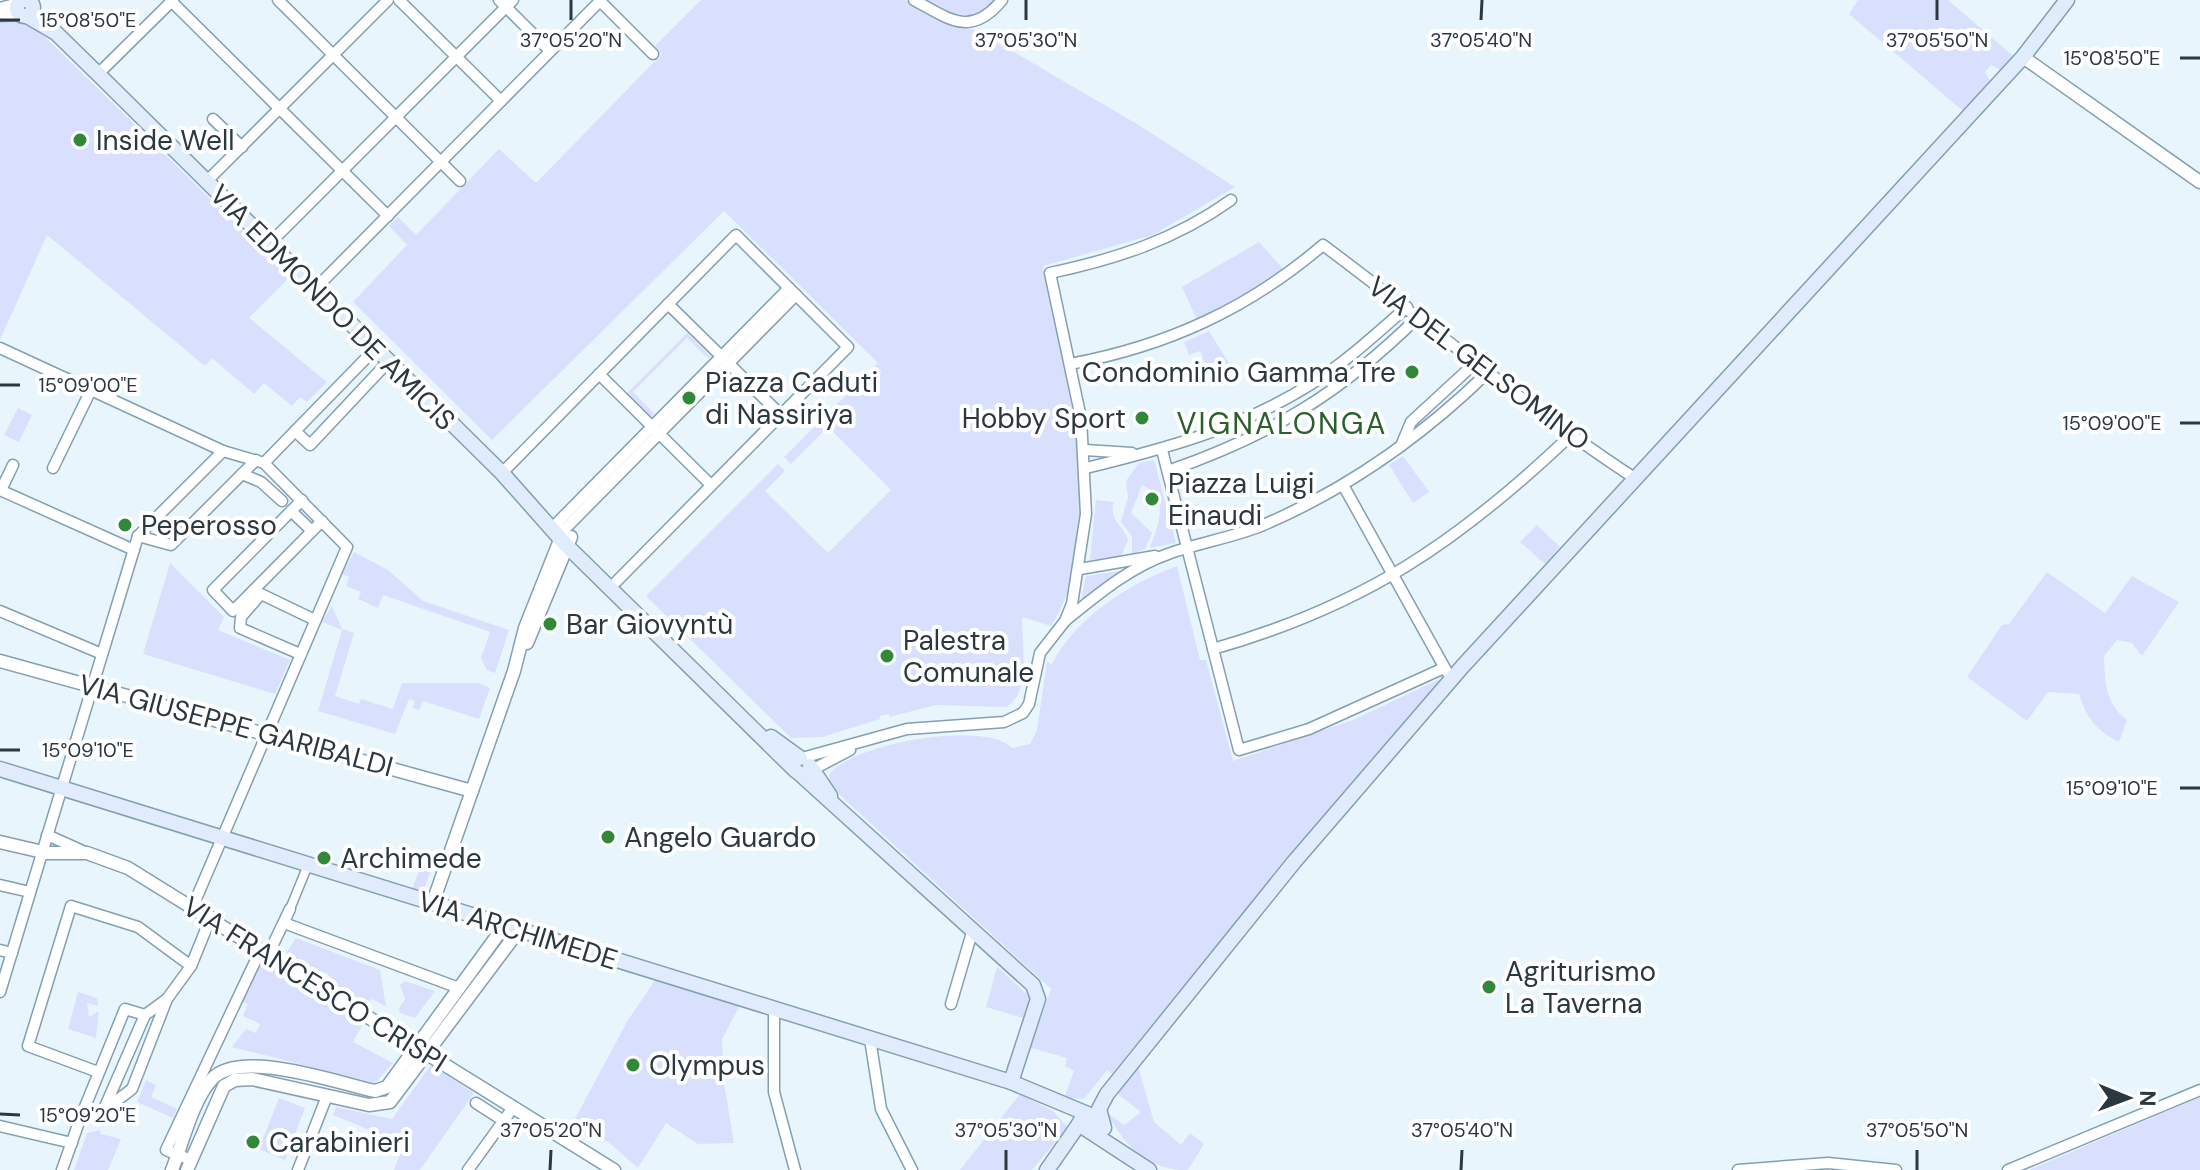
<svg xmlns="http://www.w3.org/2000/svg" width="2200" height="1170" font-family="'DM Sans',sans-serif">
<style>
.green{fill:#d9e0fd}
.lines{fill:none;stroke-linecap:round;stroke-linejoin:round}
.pedestrian-casing{stroke:#839fb2;stroke-width:11}
.minor-casing{stroke:#839fb2;stroke-width:13}
.tertiary-casing{stroke:#839fb2;stroke-width:15}
.secondary-casing{stroke:#839fb2;stroke-width:17}
.pedestrian{stroke:#fff;stroke-width:8}
.minor{stroke:#fff;stroke-width:10}
.tertiary{stroke:#fff;stroke-width:12}
.secondary{stroke:#e0ecfc;stroke-width:14}
.ticks{fill:none;stroke:#2c3840;stroke-width:3}
.poi-dot{fill:#308838;stroke:#fff;stroke-width:3}
.labels{text-anchor:middle;stroke-width:8;stroke-linejoin:round;paint-order:stroke}
.poi-label{font-size:28px;fill:#2c3840;stroke:#fff;text-anchor:start}
.street-label{font-size:28px;fill:#2c3840;stroke:#fff}
.neighbourhood-label{font-size:30px;letter-spacing:2px;fill:#29602c;stroke:#fff}
.ticks-label{font-size:20px;text-anchor:middle;fill:#2c3840;stroke:#fff;stroke-width:8;stroke-linejoin:round;paint-order:stroke}
</style>
<rect width="100%" height="100%" fill="#e9f5fd"/>
<g class="green">
<path d="M701,0H905L943,22L978,31L1137,124L1235,187L1153,235L1043,266C1064,367 1111,535 1051,626L1022,617C1022,642 1031,694 1006,707L936,705L889,717V714L880,716V719L822,737L791,738L646,596L778,464L785,471L765,491L828,553L891,490L828,427L791,464L784,457L878,363L724,211L492,440L353,302L407,245L389,226L398,217L416,235L499,149L536,183L662,54L655,46Z"/>
<path d="M926,0H996C975,27 951,13 926,0Z"/>
<polygon points="1858,0 1948,0 2013,56 2001,70 1991,65 1985,72 1990,81 1963,111 1849,14"/>
<polygon points="13,21 36,28 290,277 249,318 327,382 307,402 300,397 292,406 264,383 254,394 212,358 205,366 47,235 0,340 0,22"/>
<polygon points="1259,242 1284,270 1260,288 1197,320 1182,287"/>
<polygon points="1209,331 1232,368 1196,384 1191,373 1206,366 1200,351 1189,355 1184,342"/>
<polygon points="687,333 711,357 709,359 687,338 633,392 654,414 651,418 627,393"/>
<polygon points="18,408 32,415 19,442 4,435"/>
<polygon points="1403,456 1429,492 1413,503 1389,465"/>
<path d="M1154,460L1176,543L1150,548C1158,524 1171,499 1142,485L1131,513L1152,533L1145,549L1132,554V536L1121,522L1128,497L1126,481L1139,463Z"/>
<path d="M1096,500L1114,502C1108,521 1123,524 1128,540L1121,556L1090,560Z"/>
<polygon points="1537,525 1560,547 1545,564 1520,542"/>
<polygon points="354,552 388,570 423,601 509,630 495,673 487,670 481,658 490,632 383,595 378,608 358,599 361,592 346,586 349,577 342,574"/>
<polygon points="170,563 224,617 218,630 290,660 275,694 143,654"/>
<path d="M1177,566L1200,660H1206L1233,761L1353,720L1444,677L1280,866L1112,1074L1107,1070L1084,1099L1064,1098L1074,1071L1065,1066L1067,1058L1031,1048L1051,989L830,786L829,775C848,744 986,719 1012,748L1030,744L1037,730L1047,662L1052,664C1076,617 1128,584 1177,566Z"/>
<polygon points="1120,571 1081,600 1086,576"/>
<path d="M2047,572L2105,613L2132,576L2179,602L2142,656L2132,643L2117,640L2104,656C2105,682 2105,703 2127,720L2119,742C2096,730 2087,719 2079,694L2048,692L2027,721L1967,677L2002,625L2009,624Z"/>
<polygon points="332,606 342,629 354,633 335,696 359,704 361,699 393,709 402,683 478,683 490,688 479,719 423,701 419,710 413,708 415,701 409,699 395,734 318,711 342,630 322,622"/>
<polygon points="424,858 434,861 423,892 412,889"/>
<polygon points="296,938 380,970 386,1007 373,999 365,1003 333,983 328,974 311,969 286,953"/>
<polygon points="262,960 363,1024 353,1042 393,1063 375,1083 232,1047 246,1029 256,1033 260,1024 243,1016 248,1004 243,1002"/>
<polygon points="997,967 1030,997 1023,1018 986,1007"/>
<polygon points="656,979 740,1005 722,1039 724,1083 734,1143 698,1144 666,1123 638,1168 607,1141 568,1132 628,1020"/>
<polygon points="405,981 435,991 415,1018 400,1013 399,1008 405,999 400,985"/>
<polygon points="78,992 97,998 98,1006 87,1003 89,1017 99,1011 96,1038 68,1029"/>
<polygon points="431,1065 474,1093 420,1170 394,1170 400,1154 396,1152 399,1142 333,1115 336,1107 392,1119"/>
<path d="M1138,1066L1154,1122L1181,1145L1190,1133L1204,1144L1188,1170C1165,1170 1146,1163 1129,1145C1119,1135 1116,1124 1104,1115L1106,1112L1124,1125L1141,1112L1116,1093Z"/>
<polygon points="146,1080 156,1085 151,1097 177,1109 173,1118 137,1102"/>
<polygon points="1020,1094 1053,1111 1068,1127 1032,1170 960,1170"/>
<polygon points="2200,1097 2200,1170 2029,1170"/>
<polygon points="279,1098 305,1108 285,1160 259,1149"/>
<polygon points="100,1130 101,1134 121,1139 108,1170 74,1170 87,1133"/>
</g>
<g class="lines">
<g class="pedestrian-casing">
<polyline id="pedestrian" points="290,909 308,865"/>
</g>
<g class="minor-casing">
<g id="minor">
<polyline points="170,0 388,216"/>
<polyline points="278,0 460,181"/>
<polyline points="399,0 501,101"/>
<polyline points="499,0 550,51"/>
<polyline points="599,0 653,54"/>
<path d="M914,0C949,19 971,38 1002,0"/>
<polyline points="98,74 173,0"/>
<polyline points="213,119 242,147"/>
<polyline points="206,182 388,0"/>
<polyline points="269,244 513,0"/>
<polyline points="315,289 600,1"/>
<polyline points="668,304 781,415"/>
<polyline points="0,348 223,451 264,463"/>
<path d="M1070,364C1167,346 1248,309 1323,245C1428,323 1527,408 1636,479"/>
<polyline points="599,374 711,485"/>
<polyline points="295,431 310,445 388,362"/>
<polyline points="1401,446 1411,422 1474,364"/>
<polyline points="1085,450 1132,453"/>
<polyline points="1162,450 1239,750 1309,729 1444,668"/>
<polyline points="53,468 91,390"/>
<path d="M1086,468C1164,449 1242,428 1311,384C1346,362 1376,334 1407,307"/>
<path d="M1168,471C1271,435 1340,394 1418,317"/>
<polyline points="502,473 736,235 848,347 616,582"/>
<polyline points="242,474 261,482 282,501"/>
<polyline points="1343,485 1447,672"/>
<polyline points="0,490 134,550"/>
<polyline points="1,490 13,465"/>
<polyline points="302,500 213,590 233,611 322,521"/>
<polyline points="291,511 312,531"/>
<polyline points="557,523 789,288"/>
<polyline points="564,530 796,295"/>
<polyline points="138,536 171,545 256,460"/>
<polyline points="1080,569 1155,556"/>
<polyline points="0,611 102,654"/>
<path d="M1066,620C1097,595 1130,567 1168,554C1198,543 1230,538 1261,526C1346,490 1420,438 1486,374"/>
<path d="M1213,649C1364,606 1457,543 1570,436"/>
<polyline points="300,654 240,628 241,617 261,594 315,620"/>
<path d="M802,758L907,729L1004,722L1023,713L1029,704L1040,653L1065,621L1072,604L1086,514L1081,418L1050,273C1116,259 1175,240 1231,200"/>
<polyline points="808,772 850,750"/>
<polyline points="47,835 85,852"/>
<polyline points="0,885 30,892"/>
<polyline points="193,906 347,547 264,463 374,350"/>
<polyline points="284,923 459,988"/>
<polyline points="0,950 12,953"/>
<polyline points="268,955 290,909"/>
<polyline points="0,992 138,536 223,451"/>
<polyline points="951,1004 973,929"/>
<polyline points="774,1010 774,1092 795,1170"/>
<polyline points="145,1015 167,999"/>
<polyline points="870,1039 881,1109 912,1170"/>
<polyline points="98,1072 28,1046 71,906 138,927 191,966"/>
<polyline points="476,1103 504,1121"/>
<polyline points="80,1119 125,1009 145,1015 104,1109"/>
<polyline points="0,1126 72,1143"/>
<polyline points="191,1160 166,1150 261,949"/>
<polyline points="62,1170 80,1119 103,1111 132,1089 167,999 191,966 211,917"/>
<polyline points="298,1170 327,1096"/>
<polyline points="468,1170 512,1109"/>
<polyline points="1738,1170 1828,1163 1896,1170"/>
<polyline points="2008,1170 2200,1090"/>
</g>
</g>
<g class="tertiary-casing">
<g id="tertiary">
<polyline points="0,9 19,4"/>
<polyline points="0,15 20,14"/>
<polyline points="2023,57 2200,182"/>
<polyline points="527,643 571,537"/>
<polyline points="0,661 472,791"/>
<polyline points="0,842 47,853 87,853 128,868 614,1170"/>
<polyline points="433,902 514,671 525,628 564,530"/>
<path d="M172,1170C183,1142 192,1101 212,1079C240,1048 338,1083 375,1091L387,1087L505,925"/>
<polyline points="187,1170 224,1086 235,1080 252,1079 369,1105 390,1102 519,930"/>
</g>
</g>
<g class="secondary-casing">
<g id="secondary">
<circle cx="25" cy="8" r="8"/>
<polyline points="27,16 56,33 98,74 502,473 566,545 796,771"/>
<polyline points="771,737 800,758"/>
<polyline points="810,766 830,796"/>
<polyline points="0,769 1011,1082 1090,1115 1093,1122 1089,1128 1079,1124 1084,1114"/>
<polyline points="799,773 1033,985 1038,999 1011,1082"/>
<polyline points="1104,1128 1099,1109 1107,1094 1294,862 1462,667 2023,57 2067,0"/>
<polyline points="1086,1129 1149,1170"/>
<polyline points="1047,1170 1079,1124"/>
</g>
</g>
<use href="#pedestrian" class="pedestrian"/>
<use href="#minor" class="minor"/>
<use href="#tertiary" class="tertiary"/>
<use href="#secondary" class="secondary"/>
</g>
<path class="ticks" d="M0,20H20M571,20V0M1026,20V0M1481,20L1482,0M1937,20V0M2180,58H2200M0,385H20M2180,423H2200M0,750H20M2180,788H2200M0,1114L20,1115M550,1170L551,1150M1006,1170V1150M1461,1170L1462,1150M1917,1170V1150"/>
<g class="poi-dot">
<circle cx="80" cy="140" r="8"/>
<circle cx="1412" cy="372" r="8"/>
<circle cx="689" cy="398" r="8"/>
<circle cx="1142" cy="418" r="8"/>
<circle cx="1152" cy="499" r="8"/>
<circle cx="125" cy="525" r="8"/>
<circle cx="550" cy="624" r="8"/>
<circle cx="887" cy="656" r="8"/>
<circle cx="608" cy="837" r="8"/>
<circle cx="324" cy="858" r="8"/>
<circle cx="1489" cy="987" r="8"/>
<circle cx="633" cy="1065" r="8"/>
<circle cx="253" cy="1142" r="8"/>
</g>
<g class="labels">
<g class="poi-label">
<text x="96" y="150">Inside Well</text>
<text x="1396" y="382" text-anchor="end">Condominio Gamma Tre</text>
<text x="705" y="392">Piazza Caduti<tspan x="705" dy="32">di Nassiriya</tspan></text>
<text x="1126" y="428" text-anchor="end">Hobby Sport</text>
<text x="1168" y="493">Piazza Luigi<tspan x="1168" dy="32">Einaudi</tspan></text>
<text x="141" y="535">Peperosso</text>
<text x="566" y="634">Bar Giovyntù</text>
<text x="903" y="650">Palestra<tspan x="903" dy="32">Comunale</tspan></text>
<text x="624" y="847">Angelo Guardo</text>
<text x="340" y="868">Archimede</text>
<text x="1505" y="981">Agriturismo<tspan x="1505" dy="32">La Taverna</tspan></text>
<text x="649" y="1075">Olympus</text>
<text x="269" y="1152">Carabinieri</text>
</g>
<g class="street-label">
<text transform="translate(333 307) rotate(45)" y="10">VIA EDMONDO DE AMICIS</text>
<text transform="translate(1479 363) rotate(37)" y="10">VIA DEL GELSOMINO</text>
<text transform="translate(236 725) rotate(15)" y="10">VIA GIUSEPPE GARIBALDI</text>
<text transform="translate(518 930) rotate(17)" y="10">VIA ARCHIMEDE</text>
<text transform="translate(315 984) rotate(32)" y="10">VIA FRANCESCO CRISPI</text>
</g>
<g class="neighbourhood-label">
<text x="1282" y="434">VIGNALONGA</text>
</g>
</g>
<g class="ticks-label">
<text x="88" y="27">15°08'50"E</text>
<text x="571" y="47">37°05'20"N</text>
<text x="1026" y="47">37°05'30"N</text>
<text x="1481" y="47">37°05'40"N</text>
<text x="1937" y="47">37°05'50"N</text>
<text x="2112" y="65">15°08'50"E</text>
<text x="88" y="392">15°09'00"E</text>
<text x="2112" y="430">15°09'00"E</text>
<text x="88" y="757">15°09'10"E</text>
<text x="2112" y="795">15°09'10"E</text>
<text x="88" y="1122">15°09'20"E</text>
<text x="551" y="1137">37°05'20"N</text>
<text x="1006" y="1137">37°05'30"N</text>
<text x="1462" y="1137">37°05'40"N</text>
<text x="1917" y="1137">37°05'50"N</text>
</g>
<g transform="translate(2128 1098) rotate(91)" stroke="#ffffff" stroke-width="6" paint-order="stroke">
<path d="M0-6L14 30L0 20L-14 30Z" fill="#2c3840"/>
<text y="-12" font-size="22" font-weight="bold" text-anchor="middle" fill="#2c3840">N</text>
</g>
</svg>
